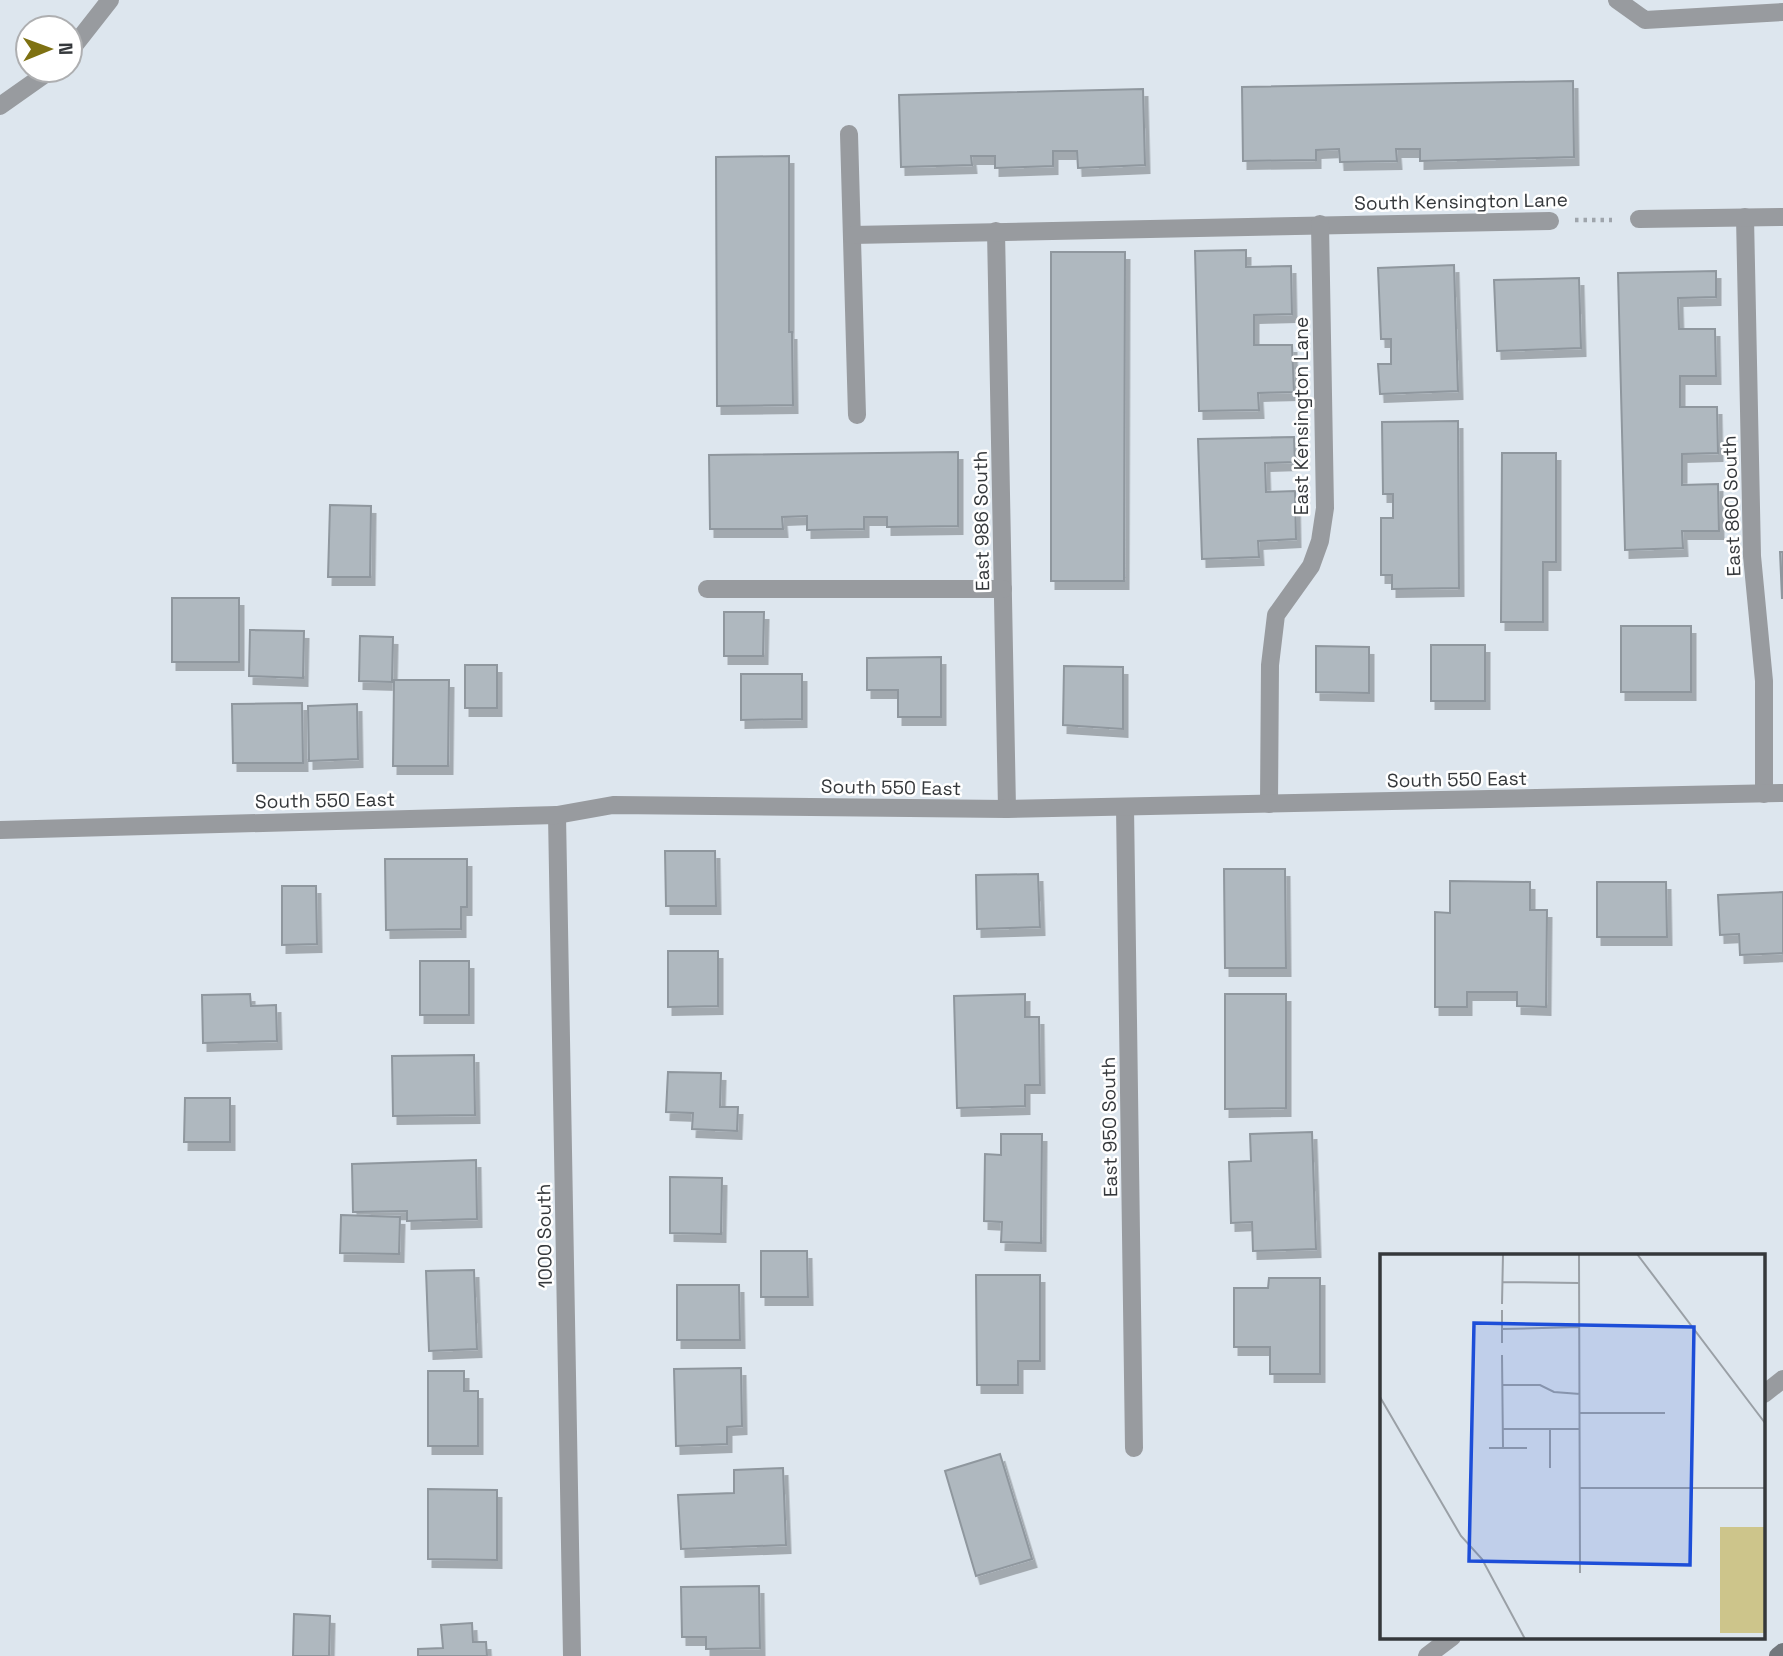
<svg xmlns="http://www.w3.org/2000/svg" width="1783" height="1656" font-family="'Space Grotesk',sans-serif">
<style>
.building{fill:#afb8bf;stroke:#8f979e;stroke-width:2;filter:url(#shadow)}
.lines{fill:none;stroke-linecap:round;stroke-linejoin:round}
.path{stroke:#9fa5ac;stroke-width:4.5;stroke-dasharray:3.5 5;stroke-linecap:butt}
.service{stroke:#989b9f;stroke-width:18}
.minor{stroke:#989b9f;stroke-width:18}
.tertiary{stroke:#989b9f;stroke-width:18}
.secondary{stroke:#73787d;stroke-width:18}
.labels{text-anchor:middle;stroke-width:5;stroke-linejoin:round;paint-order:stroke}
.street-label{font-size:19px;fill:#35383b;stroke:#fff}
.inset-road{fill:none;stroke:#9aa0a6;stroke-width:2}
.view{fill:#1d4ed8;fill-opacity:0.15;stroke:#1d4ed8;stroke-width:3.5}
.inset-edge{fill:none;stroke:#35383b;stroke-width:3.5}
</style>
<defs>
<filter id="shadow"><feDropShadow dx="4.5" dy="8" stdDeviation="0" flood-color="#0004"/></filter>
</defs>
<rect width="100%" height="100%" fill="#dde6ee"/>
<g class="building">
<polygon points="1573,81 1574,157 1420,161 1420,149 1396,149 1397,161 1340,162 1339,149 1316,150 1316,160 1243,161 1242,87"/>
<polygon points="1143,89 1145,165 1078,168 1077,151 1053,151 1053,166 995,168 995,156 971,156 972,165 901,167 899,95"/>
<polygon points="789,156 789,332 792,332 793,405 717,406 716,157"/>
<polygon points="1246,250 1246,267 1291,266 1292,314 1254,315 1254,345 1292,345 1294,392 1258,393 1259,410 1199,411 1195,251"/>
<polygon points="1051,252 1125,252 1124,581 1051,581"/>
<polygon points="1454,265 1458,391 1380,394 1378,364 1391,364 1391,339 1381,339 1378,268"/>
<polygon points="1716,271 1716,297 1678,298 1679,329 1715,329 1716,376 1680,376 1680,407 1717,407 1718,453 1682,454 1682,485 1718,484 1719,531 1682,531 1683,548 1625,550 1618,273"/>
<polygon points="1579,278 1581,348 1497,351 1494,280"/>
<polygon points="1458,421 1459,588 1392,589 1392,575 1381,575 1381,518 1393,518 1393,494 1383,494 1382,422"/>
<polygon points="1294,437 1295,462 1265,463 1266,492 1295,491 1296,539 1258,541 1259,557 1202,559 1198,439"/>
<polygon points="958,452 958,526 887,527 887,517 864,517 864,529 807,530 807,516 782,517 783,529 710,529 709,455"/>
<polygon points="1502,453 1556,453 1556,562 1543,562 1543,622 1501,622"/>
<polygon points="330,505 371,506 370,577 328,577"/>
<polygon points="1780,552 1783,552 1782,599"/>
<rect x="172" y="598" width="67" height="64"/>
<polygon points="724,612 764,612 763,656 724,656"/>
<rect x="1621" y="626" width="70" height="66"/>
<polygon points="250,630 304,631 303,678 249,676"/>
<polygon points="360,636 393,637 392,682 359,681"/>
<rect x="1431" y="645" width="54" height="56"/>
<polygon points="1316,646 1369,647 1369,693 1316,692"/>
<polygon points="941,657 941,717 898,717 898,690 867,690 867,658"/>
<rect x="465" y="665" width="32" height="43"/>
<polygon points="1064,666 1123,667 1123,729 1063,725"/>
<polygon points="741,674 802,674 802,719 741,720"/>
<polygon points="394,680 449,680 448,766 393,766"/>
<polygon points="302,703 303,763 233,763 232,704"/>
<polygon points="357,704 358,759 309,761 308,706"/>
<polygon points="665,851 715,851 716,906 666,906"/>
<polygon points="385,859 467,859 467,907 461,907 461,929 386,930"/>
<polygon points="1224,869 1285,869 1286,968 1225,968"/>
<polygon points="1038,874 1040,927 977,929 976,875"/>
<polygon points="1450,881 1530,882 1530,910 1547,910 1546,1007 1517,1006 1517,992 1467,992 1467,1007 1435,1007 1435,912 1450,913"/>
<polygon points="1597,882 1666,882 1667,937 1597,937"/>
<polygon points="282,886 316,886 317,944 282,945"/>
<polygon points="1783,892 1783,953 1740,955 1739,934 1720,935 1718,895"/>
<polygon points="668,951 718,951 718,1006 668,1007"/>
<rect x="420" y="961" width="49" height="54"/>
<polygon points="250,994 251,1006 276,1005 277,1041 203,1043 202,995"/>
<polygon points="1025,994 1025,1017 1039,1017 1040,1085 1025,1085 1025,1106 957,1108 954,996"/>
<polygon points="1225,994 1286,994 1286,1108 1225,1109"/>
<polygon points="474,1055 475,1115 393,1116 392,1056"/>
<polygon points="668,1072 721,1073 720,1107 738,1107 737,1131 692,1129 693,1113 666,1112"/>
<polygon points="185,1098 230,1098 230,1142 184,1142"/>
<polygon points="1312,1132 1316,1249 1253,1251 1252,1222 1231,1223 1229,1162 1251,1161 1250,1134"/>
<polygon points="1001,1134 1042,1134 1041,1243 1001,1242 1002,1222 984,1221 985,1154 1001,1155"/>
<polygon points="476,1160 477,1219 407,1221 407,1211 353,1212 352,1164"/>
<polygon points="670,1177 722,1178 721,1234 670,1233"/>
<polygon points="341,1215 400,1217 399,1254 340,1253"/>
<polygon points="761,1251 807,1251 808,1297 761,1297"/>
<polygon points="474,1270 477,1349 429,1351 426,1271"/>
<polygon points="976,1275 1040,1275 1040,1361 1018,1361 1018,1385 977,1385"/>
<polygon points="1269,1278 1320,1278 1320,1374 1270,1374 1270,1347 1234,1347 1234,1288 1268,1288"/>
<polygon points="677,1285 739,1285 740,1340 677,1340"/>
<polygon points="741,1368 742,1426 727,1427 727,1444 676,1446 674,1369"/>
<polygon points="428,1371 464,1371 464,1391 478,1391 478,1446 428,1446"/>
<polygon points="1000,1454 1032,1559 976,1576 945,1471"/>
<polygon points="783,1468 786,1545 681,1549 678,1495 734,1493 734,1470"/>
<polygon points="428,1489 497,1490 497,1560 428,1559"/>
<polygon points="759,1586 760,1648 706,1649 706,1637 682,1637 681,1587"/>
<polygon points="294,1614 330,1616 329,1656 293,1656"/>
<polygon points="472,1623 473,1642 486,1642 487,1656 418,1656 418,1649 443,1648 441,1625"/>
</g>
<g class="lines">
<polyline class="path" points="1575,220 1612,220"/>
<g class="service">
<polyline points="1617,0 1645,20 1783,12"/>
<polyline points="1764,1394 1783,1379"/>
<polyline points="1427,1656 1452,1637"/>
</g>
<g class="minor">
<polyline points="849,134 857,415"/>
<polyline points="1745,217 1752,556 1764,681 1764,794"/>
<polyline points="1639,219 1783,217"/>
<polyline points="996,231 1007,809"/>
<polyline points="852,235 1550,221"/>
<polyline points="707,589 1003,589"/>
<polyline points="1269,804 1270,665 1276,615 1311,566 1320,541 1325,508 1320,224"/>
<polyline points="1125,807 1134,1448"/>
<polyline points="557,815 572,1656"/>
<polyline points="0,830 557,815 613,805 1007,809 1783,793"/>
</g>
<g class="tertiary">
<polyline points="70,51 110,0"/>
<polyline points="0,106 51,70"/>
</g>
<polyline class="secondary" points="1778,1656 1783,1652"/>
</g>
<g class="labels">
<g class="street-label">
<text transform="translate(1461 201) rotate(-1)" y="7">South Kensington Lane</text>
<text transform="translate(1301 416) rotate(-90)" y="7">East Kensington Lane</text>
<text transform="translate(1731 506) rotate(-92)" y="7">East 860 South</text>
<text transform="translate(981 521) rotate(-91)" y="7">East 986 South</text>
<text transform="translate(1457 779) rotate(-1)" y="7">South 550 East</text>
<text transform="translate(891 787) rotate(1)" y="7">South 550 East</text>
<text transform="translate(325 800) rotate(-1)" y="7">South 550 East</text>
<text transform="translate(1109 1127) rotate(-91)" y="7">East 950 South</text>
<text transform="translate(544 1236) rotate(-91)" y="7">1000 South</text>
</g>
</g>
<g transform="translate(1380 1254)">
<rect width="385" height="385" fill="#dde6ee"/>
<path d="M340,273H385V379H340Z" fill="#cdc58b"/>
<path class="inset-road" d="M199,0L200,319M257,0L385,169M123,28L199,29M122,50L123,0M122,56V89M122,75L199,73M122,101L123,194M122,131H160L174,138L200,140M0,143L81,282L102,305L145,385M200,159H285M123,175H200M109,194H147M170,214V175M199,234H385"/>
<path class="view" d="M94,69L314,73L310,311L89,307Z"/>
<rect width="385" height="385" class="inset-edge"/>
</g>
<g transform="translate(49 49) rotate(89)"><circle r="33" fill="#ffffff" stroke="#aeafb1" stroke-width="2"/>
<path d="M0-5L12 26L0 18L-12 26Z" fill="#7e7112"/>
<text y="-10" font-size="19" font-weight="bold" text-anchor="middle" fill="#35383b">N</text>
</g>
</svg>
